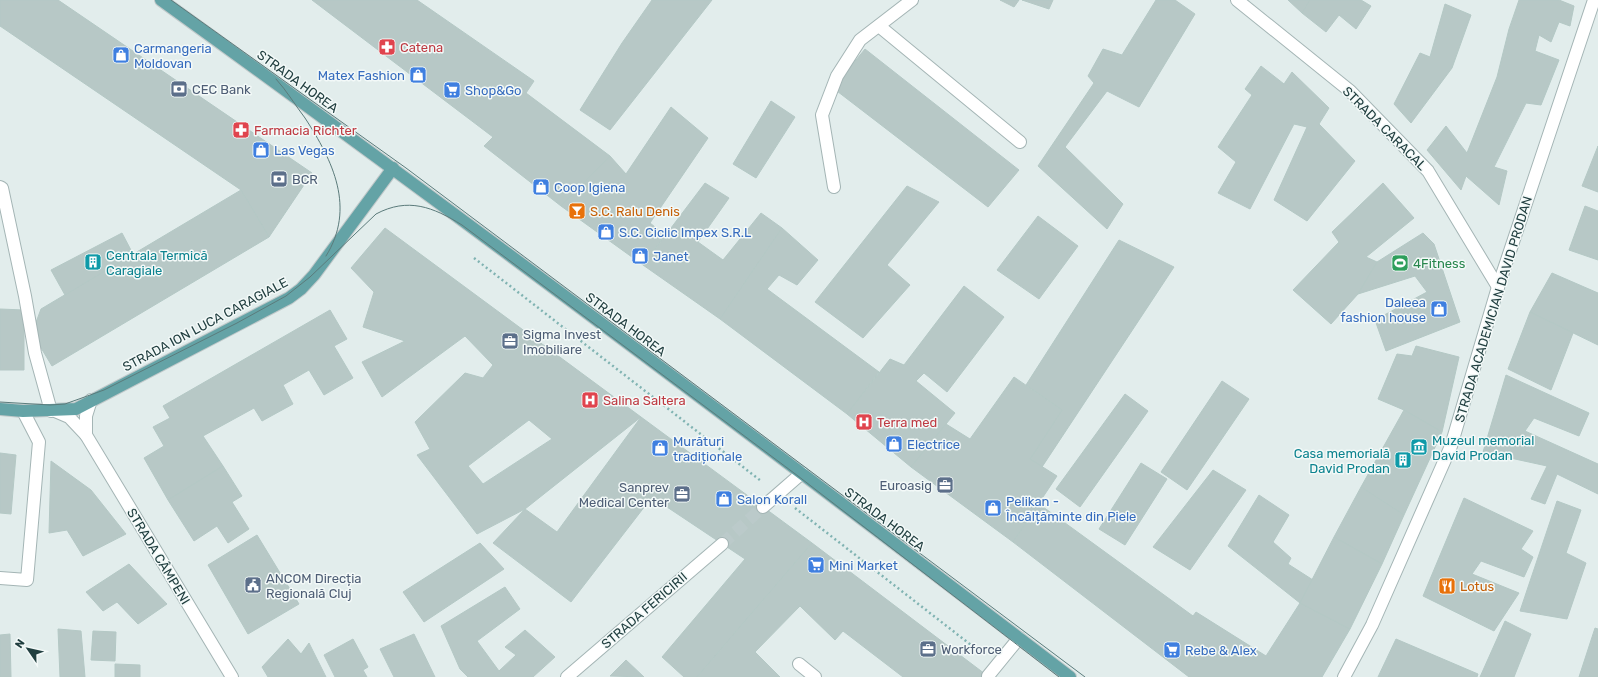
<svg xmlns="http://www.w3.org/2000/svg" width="1598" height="677" font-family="Rubik,sans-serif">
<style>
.building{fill:#b7c8c6;stroke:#b4c8c5;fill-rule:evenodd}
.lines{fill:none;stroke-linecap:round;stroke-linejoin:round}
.street-tunnel{stroke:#bbcaca;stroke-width:12;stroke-dasharray:12 6;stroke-linecap:butt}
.lane-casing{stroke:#a4b5b5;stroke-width:14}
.street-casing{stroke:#a4b5b5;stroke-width:14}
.primary-casing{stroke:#c1c9ca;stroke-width:14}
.path{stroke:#80b3b2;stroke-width:2.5;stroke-dasharray:2 3;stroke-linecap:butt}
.lane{stroke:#fff;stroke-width:12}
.street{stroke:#fff;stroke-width:12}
.primary{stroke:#64a3a6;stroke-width:12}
.tram{stroke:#5b7b7b;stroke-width:1}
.labels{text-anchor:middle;stroke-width:3;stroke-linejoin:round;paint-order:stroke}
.health-label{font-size:13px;fill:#be3a42;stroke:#f3f9f8;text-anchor:start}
.shop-label{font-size:13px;fill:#366cbe;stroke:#f3f9f8;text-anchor:start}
.street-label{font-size:13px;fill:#213f40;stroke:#f3f9f8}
.service-label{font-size:13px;fill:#4e5e75;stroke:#f3f9f8;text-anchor:start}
.food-label{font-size:13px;fill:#c56008;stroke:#f3f9f8;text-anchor:start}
.culture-label{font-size:13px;fill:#0d838f;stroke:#f3f9f8;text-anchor:start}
.leisure-label{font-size:13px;fill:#27864d;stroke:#f3f9f8;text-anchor:start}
</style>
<rect width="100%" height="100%" fill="#e2edec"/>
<g class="building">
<polygon points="0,0 58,0 312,173 269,237 241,190 0,26"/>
<polygon points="312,0 417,0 534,81 526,93 610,156 561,206 484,146 493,137"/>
<polygon points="652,0 712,0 610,130 580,110 622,43"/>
<polygon points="1000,0 1019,0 1014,7"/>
<polygon points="1022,0 1053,0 1049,9"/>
<polygon points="1156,0 1175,0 1195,14 1139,107 1107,91 1065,147 1123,204 1107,229 1038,166 1094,83 1088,76 1103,49 1122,55"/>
<polygon points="1288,0 1310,0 1302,13"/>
<polygon points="1310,0 1361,0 1371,6 1356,29 1339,15 1326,32 1302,13"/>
<polygon points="1519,0 1559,0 1574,6 1570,26 1559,22 1551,42 1539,35 1535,51 1559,60 1541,105 1526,103 1494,167 1507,171 1499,205 1466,176 1461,190 1427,150 1446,126 1467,153 1497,77 1509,29"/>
<polygon points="1445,4 1471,15 1452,68 1411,123 1394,104 1420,53 1430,57"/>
<polygon points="865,49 1019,170 988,207 833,88"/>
<polygon points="1261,66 1284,84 1292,72 1329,108 1319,124 1355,161 1307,221 1274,200 1307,127 1294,124 1250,209 1218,193 1236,162 1218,147 1252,95 1245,89"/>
<polygon points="771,101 795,117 756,178 733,164"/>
<polygon points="671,107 708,138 650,223 665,235 643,265 561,206 610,156 626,174"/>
<polygon points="1598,146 1598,192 1582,186"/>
<polygon points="705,183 729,198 698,242 723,260 761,213 782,228 720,319 643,265"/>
<polygon points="1383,183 1414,218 1366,257 1377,262 1358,294 1331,324 1293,290 1339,242 1332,232"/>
<polygon points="907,186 939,202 887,265 910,285 863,338 815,302"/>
<polygon points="241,190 269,237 52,366 32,333 41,309"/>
<polygon points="1585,206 1598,211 1598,260 1569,250"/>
<polygon points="1038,216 1078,246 1039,299 997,270"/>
<path d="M385,228L641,417L525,509L477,534L417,455L430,449L415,422L465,373L483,378L493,365L465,336L382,397L362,362L405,341L363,327L374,292L351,268ZM529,420L552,439L483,484L468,466Z"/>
<polygon points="782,228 818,260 797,285 779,275 767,289 879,372 847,414 720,319"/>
<polygon points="122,233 133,254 65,295 51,270"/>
<polygon points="1423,233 1434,244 1460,322 1386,351 1375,320 1427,292 1415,276 1358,294 1377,262"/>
<polygon points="1119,240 1174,267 1042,467 1030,459 1062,410 1026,385"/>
<polygon points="1552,273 1598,293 1598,345 1530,312"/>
<polygon points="964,286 1004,317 947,392 924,373 916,381 955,413 911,467 847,414 890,359 904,365"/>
<polygon points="0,309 24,310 24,370 0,370"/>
<polygon points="330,310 347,339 334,346 353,378 324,395 309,370 283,385 293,404 262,421 254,408 203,436 223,466 168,500 144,458 164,446 153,427 170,418 163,406"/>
<polygon points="1530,312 1573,333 1551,390 1508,369"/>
<polygon points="1416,346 1459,357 1442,432 1404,410 1378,399 1397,354 1412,356"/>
<polygon points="1506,375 1589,413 1579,436 1534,418 1525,431 1598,464 1598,494 1557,474 1545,504 1531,499 1547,466 1483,452"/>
<polygon points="1014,377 1062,410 1030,459 1057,476 1013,542 911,467 946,424 970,439"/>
<polygon points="1222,381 1249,399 1187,490 1161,472"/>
<polygon points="1125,394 1148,411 1080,507 1056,489"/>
<polygon points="1404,410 1442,432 1404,515 1361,487"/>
<polygon points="641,417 812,543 697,677 684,677 662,657 745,559 652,497 571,602 493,543 525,509 557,532"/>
<polygon points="0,453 16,455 11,514 0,513"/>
<polygon points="51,461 91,490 126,534 83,556 67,530 49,533"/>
<polygon points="1141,463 1167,479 1125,545 1099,529"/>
<polygon points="223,466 242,496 232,502 249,529 228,543 217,526 194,541 168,500"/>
<polygon points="1213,470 1246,490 1190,570 1153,547"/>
<polygon points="1361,487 1404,515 1382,564 1334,537"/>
<polygon points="1259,495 1289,515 1273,542 1291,558 1288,564 1313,580 1300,603 1228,546"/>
<polygon points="1464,498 1533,531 1521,549 1533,557 1524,577 1481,561 1472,574 1519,593 1494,631 1423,596"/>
<polygon points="1557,501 1581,510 1566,553 1586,563 1567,619 1520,611"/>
<polygon points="1039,504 1193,616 1196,612 1266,656 1300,603 1350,629 1322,677 1189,677 1013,542"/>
<polygon points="257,535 299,604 248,634 208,565"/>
<polygon points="1334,537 1382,564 1350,629 1300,603"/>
<polygon points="480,543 504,569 424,622 403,592"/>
<polygon points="812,543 989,677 903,677 843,631 835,640 800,606 755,652 780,677 697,677"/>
<polygon points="129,564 167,604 138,624 117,602 103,611 86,592"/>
<polygon points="505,587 520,609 477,641 499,671 516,655 505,647 525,630 555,657 533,677 468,677 460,669 441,626"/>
<polygon points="1505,621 1531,634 1514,677 1480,677"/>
<polygon points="1595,628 1598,629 1598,677 1579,677"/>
<polygon points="58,629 81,631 85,677 60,677"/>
<polygon points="93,631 116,632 115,661 91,660"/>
<polygon points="10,634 11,677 0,677 0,635"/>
<polygon points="414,634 435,677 394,677 380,649"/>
<polygon points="288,639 301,654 309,643 326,677 268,677 262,667"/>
<polygon points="353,639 368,667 363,670 367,677 335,677 324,655"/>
<polygon points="1396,639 1478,674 1477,677 1378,677"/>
<polygon points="626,660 644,677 610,676"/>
<polygon points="115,664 140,665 140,677 115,677"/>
</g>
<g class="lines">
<polyline class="street-tunnel" points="722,544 763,507"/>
<g class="lane-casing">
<g id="lane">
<polyline points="0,187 2,188 25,296 35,353 51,411"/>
<polyline points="0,578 27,580 39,442 23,411"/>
<polyline points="799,664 815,677"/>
<polyline points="988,676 1019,638"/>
</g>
</g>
<g class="street-casing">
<g id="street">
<polyline points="1237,0 1350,91 1428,171 1498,287"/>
<polyline points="879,26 1020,142"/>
<polyline points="834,187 822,115 837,76 860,40 912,0"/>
<polyline points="55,411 69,417 86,435 232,677"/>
<polyline points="86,435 86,416 91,400"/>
<polyline points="763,507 802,473"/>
<polyline points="567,677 722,544"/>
<polyline points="1344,677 1372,625 1451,446 1498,287 1594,0"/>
</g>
</g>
<g class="primary-casing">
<g id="primary">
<path d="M161,0C467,221 770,448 1070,677"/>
<polyline points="0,409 23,411 76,409 289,298 301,289 314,275 393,168"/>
</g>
</g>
<g class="path">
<polyline points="474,258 761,481"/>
<polyline points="795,508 980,652"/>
</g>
<use href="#lane" class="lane"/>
<use href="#street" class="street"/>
<use href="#primary" class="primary"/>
<g class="tram">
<polyline points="171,0 406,168 1085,677"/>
<path d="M276,79C287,91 295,105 305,118C333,161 356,208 326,256"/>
<path d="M0,402L50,405L65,404L104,390L237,323L286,296L310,277L376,214C408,197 433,207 462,225L798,476L1059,677"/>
</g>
</g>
<defs>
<g id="pharmacy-square" transform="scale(0.9)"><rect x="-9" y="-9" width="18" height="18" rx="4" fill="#e0444e" stroke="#f3f9f8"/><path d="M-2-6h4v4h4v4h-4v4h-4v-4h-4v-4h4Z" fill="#fff"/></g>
<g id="shop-square" transform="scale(0.9)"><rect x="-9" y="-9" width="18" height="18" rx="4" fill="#3f7fe0" stroke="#f3f9f8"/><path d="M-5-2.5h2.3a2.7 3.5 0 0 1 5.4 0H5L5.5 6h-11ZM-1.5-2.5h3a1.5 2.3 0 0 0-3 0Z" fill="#fff"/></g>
<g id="bank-square" transform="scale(0.9)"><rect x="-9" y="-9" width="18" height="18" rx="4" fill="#5c6f8a" stroke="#f3f9f8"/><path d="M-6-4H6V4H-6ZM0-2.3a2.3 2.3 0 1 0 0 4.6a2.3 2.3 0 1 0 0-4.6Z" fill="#fff"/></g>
<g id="supermarket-square" transform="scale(0.9)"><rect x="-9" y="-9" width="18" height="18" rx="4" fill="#3f7fe0" stroke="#f3f9f8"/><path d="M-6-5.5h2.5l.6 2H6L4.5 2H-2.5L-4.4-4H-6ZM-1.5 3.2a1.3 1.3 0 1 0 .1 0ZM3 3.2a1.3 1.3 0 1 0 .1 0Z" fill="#fff"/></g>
<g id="bar-square" transform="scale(0.9)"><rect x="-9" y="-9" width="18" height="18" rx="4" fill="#e8710a" stroke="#f3f9f8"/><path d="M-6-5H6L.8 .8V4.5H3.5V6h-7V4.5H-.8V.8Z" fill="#fff"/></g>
<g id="building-square" transform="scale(0.9)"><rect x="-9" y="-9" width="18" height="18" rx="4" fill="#0f9aa8" stroke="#f3f9f8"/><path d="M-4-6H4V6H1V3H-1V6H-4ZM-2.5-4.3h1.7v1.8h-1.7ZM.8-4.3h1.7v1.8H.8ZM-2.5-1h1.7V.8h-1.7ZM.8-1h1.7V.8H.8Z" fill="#fff"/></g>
<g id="stadium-square" transform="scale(0.9)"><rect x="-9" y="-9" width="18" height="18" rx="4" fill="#2e9e5b" stroke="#f3f9f8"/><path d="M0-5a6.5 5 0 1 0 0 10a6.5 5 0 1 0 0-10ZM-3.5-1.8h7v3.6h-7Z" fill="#fff"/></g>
<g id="office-square" transform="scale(0.9)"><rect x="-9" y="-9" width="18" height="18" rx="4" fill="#5c6f8a" stroke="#f3f9f8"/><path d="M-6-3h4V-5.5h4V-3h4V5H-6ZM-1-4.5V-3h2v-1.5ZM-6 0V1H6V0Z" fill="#fff"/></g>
<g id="hospital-square" transform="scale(0.9)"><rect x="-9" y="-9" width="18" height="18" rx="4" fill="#e0444e" stroke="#f3f9f8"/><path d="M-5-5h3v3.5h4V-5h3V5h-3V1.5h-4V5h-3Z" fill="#fff"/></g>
<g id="museum-square" transform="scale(0.9)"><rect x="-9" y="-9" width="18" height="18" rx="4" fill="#0f9aa8" stroke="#f3f9f8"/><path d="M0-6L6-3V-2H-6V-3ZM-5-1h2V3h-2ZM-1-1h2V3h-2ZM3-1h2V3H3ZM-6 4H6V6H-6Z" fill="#fff"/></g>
<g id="civic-square" transform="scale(0.9)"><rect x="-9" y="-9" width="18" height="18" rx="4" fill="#5c6f8a" stroke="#f3f9f8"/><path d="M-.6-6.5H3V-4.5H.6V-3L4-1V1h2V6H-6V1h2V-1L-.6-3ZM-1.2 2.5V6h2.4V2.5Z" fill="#fff"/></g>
<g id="restaurant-square" transform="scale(0.9)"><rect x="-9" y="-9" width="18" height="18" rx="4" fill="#e8710a" stroke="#f3f9f8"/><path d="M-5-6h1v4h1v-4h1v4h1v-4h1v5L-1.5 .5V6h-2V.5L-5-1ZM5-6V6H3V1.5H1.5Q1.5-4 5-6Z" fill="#fff"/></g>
</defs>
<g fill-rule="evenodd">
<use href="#pharmacy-square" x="387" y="47"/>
<use href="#shop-square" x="121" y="55"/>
<use href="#shop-square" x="418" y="75"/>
<use href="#bank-square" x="179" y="89"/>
<use href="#supermarket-square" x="452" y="90"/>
<use href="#pharmacy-square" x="241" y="130"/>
<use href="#shop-square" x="261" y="150"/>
<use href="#bank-square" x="279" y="179"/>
<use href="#shop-square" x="541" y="187"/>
<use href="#bar-square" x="577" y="211"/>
<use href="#shop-square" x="606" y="232"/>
<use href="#shop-square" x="640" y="256"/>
<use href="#building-square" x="93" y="262"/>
<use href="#stadium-square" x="1400" y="263"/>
<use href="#shop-square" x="1439" y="309"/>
<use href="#office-square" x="510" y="341"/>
<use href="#hospital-square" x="590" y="400"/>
<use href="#hospital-square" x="864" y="422"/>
<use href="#shop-square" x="894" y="444"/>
<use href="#museum-square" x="1419" y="447"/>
<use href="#shop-square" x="660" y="448"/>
<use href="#building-square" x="1403" y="460"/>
<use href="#office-square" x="945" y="485"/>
<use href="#office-square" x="682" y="494"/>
<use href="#shop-square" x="724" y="499"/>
<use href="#shop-square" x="993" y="508"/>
<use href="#supermarket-square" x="816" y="565"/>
<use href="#civic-square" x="253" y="585"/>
<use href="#restaurant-square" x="1447" y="586"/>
<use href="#office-square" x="928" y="649"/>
<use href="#supermarket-square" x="1172" y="650"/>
</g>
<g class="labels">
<g class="health-label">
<text x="400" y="52">Catena</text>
<text x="254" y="135">Farmacia Richter</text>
<text x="603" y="405">Salina Saltera</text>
<text x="877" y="427">Terra med</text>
</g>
<g class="shop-label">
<text x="134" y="53">Carmangeria<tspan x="134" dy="15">Moldovan</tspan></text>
<text x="405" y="80" text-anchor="end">Matex Fashion</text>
<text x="465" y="95">Shop&amp;Go</text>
<text x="274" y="155">Las Vegas</text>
<text x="554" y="192">Coop Igiena</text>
<text x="619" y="237">S.C. Ciclic Impex S.R.L</text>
<text x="653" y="261">Janet</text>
<text x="1426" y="307" text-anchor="end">Daleea<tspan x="1426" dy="15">fashion house</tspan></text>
<text x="673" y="446">Murături<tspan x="673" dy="15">tradiționale</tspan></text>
<text x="907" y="449">Electrice</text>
<text x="737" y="504">Salon Korall</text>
<text x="1006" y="506">Pelikan -<tspan x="1006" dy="15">Încălțăminte din Piele</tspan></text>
<text x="829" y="570">Mini Market</text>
<text x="1185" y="655">Rebe &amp; Alex</text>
</g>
<g class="street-label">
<text transform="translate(298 81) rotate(36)" y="5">STRADA HOREA</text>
<text transform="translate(1385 128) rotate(45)" y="5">STRADA CARACAL</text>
<text transform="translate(1493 309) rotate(-73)" y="5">STRADA ACADEMICIAN DAVID PRODAN</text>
<text transform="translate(205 324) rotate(-28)" y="5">STRADA ION LUCA CARAGIALE</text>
<text transform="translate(626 324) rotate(37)" y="5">STRADA HOREA</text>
<text transform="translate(885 519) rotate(37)" y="5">STRADA HOREA</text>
<text transform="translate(159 556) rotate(59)" y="5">STRADA CÂMPENI</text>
<text transform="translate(644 610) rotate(-41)" y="5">STRADA FERICIRII</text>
</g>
<g class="service-label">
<text x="192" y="94">CEC Bank</text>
<text x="292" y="184">BCR</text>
<text x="523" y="339">Sigma Invest<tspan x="523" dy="15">Imobiliare</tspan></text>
<text x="932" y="490" text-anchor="end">Euroasig</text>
<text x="669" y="492" text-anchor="end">Sanprev<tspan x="669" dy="15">Medical Center</tspan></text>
<text x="266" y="583">ANCOM Direcția<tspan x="266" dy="15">Regională Cluj</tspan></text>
<text x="941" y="654">Workforce</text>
</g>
<g class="food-label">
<text x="590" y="216">S.C. Ralu Denis</text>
<text x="1460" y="591">Lotus</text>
</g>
<g class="culture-label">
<text x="106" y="260">Centrala Termică<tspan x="106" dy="15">Caragiale</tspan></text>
<text x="1432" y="445">Muzeul memorial<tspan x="1432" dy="15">David Prodan</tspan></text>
<text x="1390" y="458" text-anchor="end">Casa memorială<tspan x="1390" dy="15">David Prodan</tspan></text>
</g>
<g class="leisure-label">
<text x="1413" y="268">4Fitness</text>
</g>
</g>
<g transform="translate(28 649) rotate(304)" stroke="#f3f9f8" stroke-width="3" paint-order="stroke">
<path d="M0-3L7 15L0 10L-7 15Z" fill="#213f40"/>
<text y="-6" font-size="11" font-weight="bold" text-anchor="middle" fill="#213f40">N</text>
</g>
</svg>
